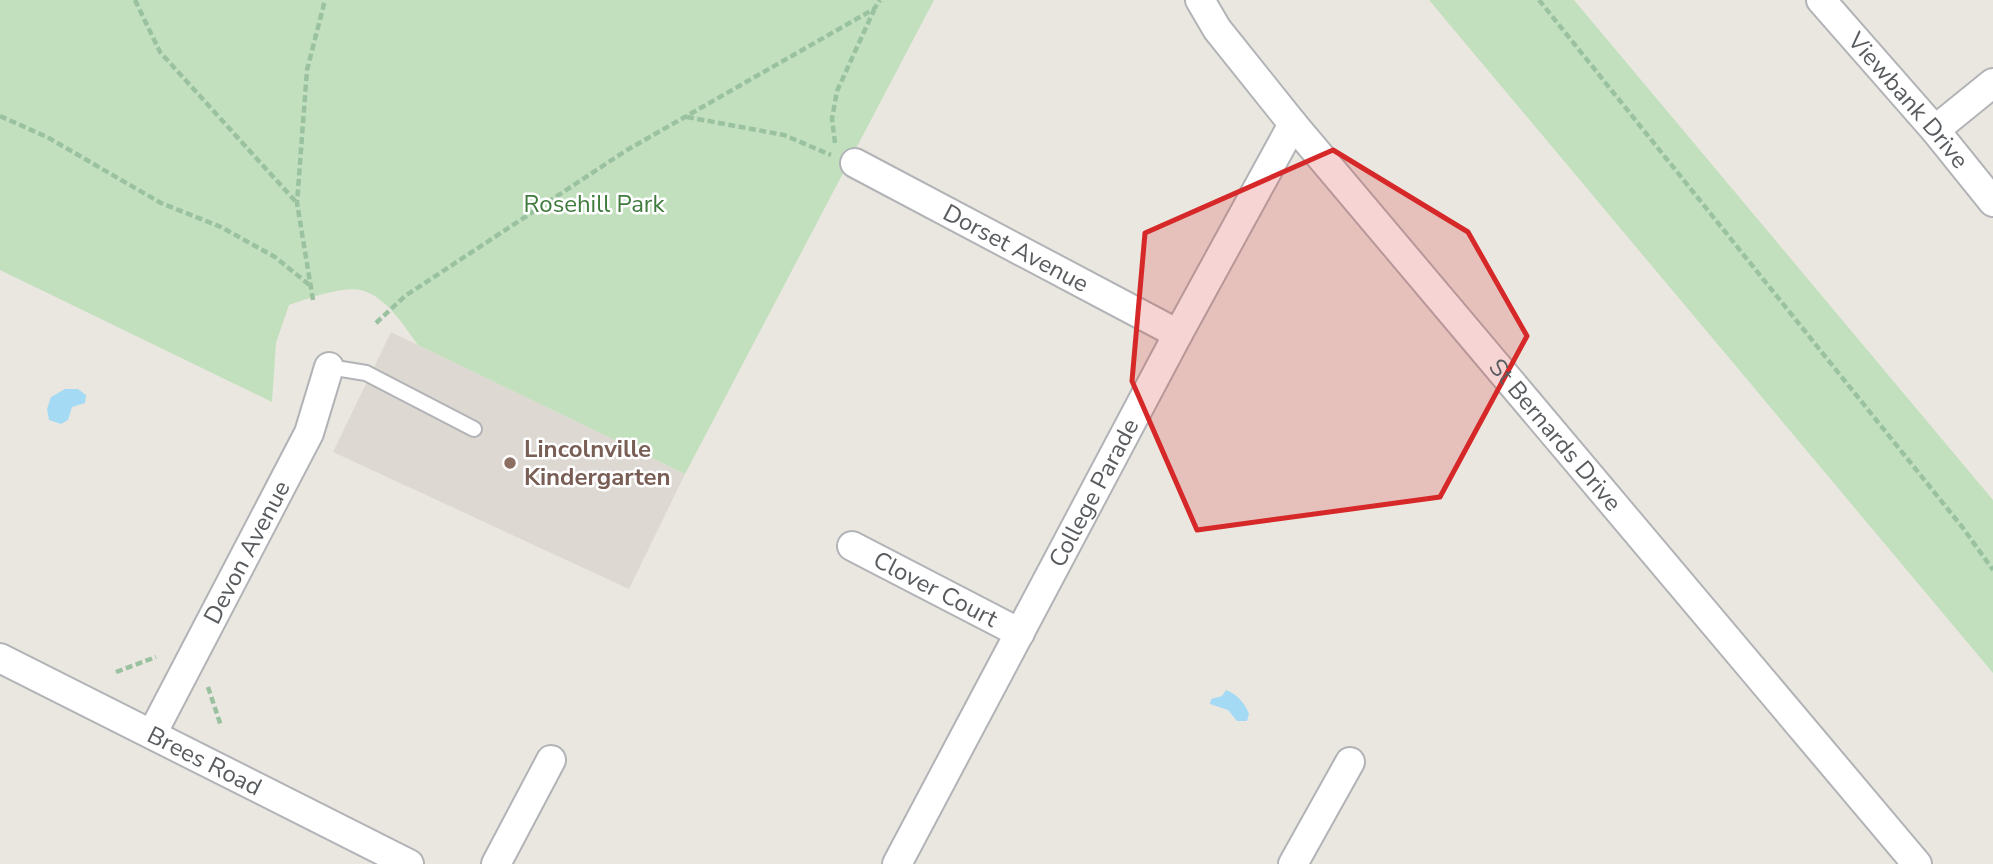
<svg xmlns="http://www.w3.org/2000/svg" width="1993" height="864" font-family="'Nunito Sans',sans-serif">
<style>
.education{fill:#ddd8d1}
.green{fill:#c2e0be}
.water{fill:#a5daf5}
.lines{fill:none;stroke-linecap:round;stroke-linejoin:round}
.service-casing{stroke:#b1b3b6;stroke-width:18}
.minor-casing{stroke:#b1b3b6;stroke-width:32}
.path{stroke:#9ac2a1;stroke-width:4.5;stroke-dasharray:7 3.5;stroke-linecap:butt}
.service{stroke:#fff;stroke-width:14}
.minor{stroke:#fff;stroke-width:28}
.marked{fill:#d62828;fill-opacity:0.2;stroke:#d62828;stroke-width:5;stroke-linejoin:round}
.education-dot{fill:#8d6e63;stroke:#fff;stroke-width:2.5}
.labels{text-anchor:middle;stroke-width:5;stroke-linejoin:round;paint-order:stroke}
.street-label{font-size:24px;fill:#595c5f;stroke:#fff}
.park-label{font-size:24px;fill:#3f7b3c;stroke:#fff}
.education-label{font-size:24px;font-weight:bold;fill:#785e54;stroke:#fff;text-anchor:start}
</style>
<rect width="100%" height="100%" fill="#eae7e0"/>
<polygon class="education" points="391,332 685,474 629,589 333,452"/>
<g class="green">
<path d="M0,0H934L685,474L418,345C404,326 388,299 364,291C347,284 306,299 289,305L276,343L272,402L0,270Z"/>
<polygon points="1429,0 1574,0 1993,500 1993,673"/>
</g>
<g class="water">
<polygon points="65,389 78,389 86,395 85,403 72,407 68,420 61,424 49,420 47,409 51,397"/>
<path d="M1226,690C1237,694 1245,703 1249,714L1247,721H1237L1228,710L1210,704L1211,699L1222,696Z"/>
</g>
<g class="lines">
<g class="service-casing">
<polyline id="service" points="329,367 366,373 474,429"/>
</g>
<g class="minor-casing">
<g id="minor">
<path id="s1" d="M1200,0L1217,29L1293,124L1917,864"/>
<path id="s2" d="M1821,0L1935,130L1993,202"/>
<polyline points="1935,130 1993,83"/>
<path id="s3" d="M855,163L1178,334"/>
<path id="s4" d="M852,546L1020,633"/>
<path id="s5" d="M0,658L409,864"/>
<path id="s6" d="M152,734L309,433L329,367"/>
<polyline points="496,864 551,760"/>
<path id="s7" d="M897,864L1178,334L1293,124"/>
<polyline points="1293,864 1350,762"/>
</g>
</g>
<g class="path">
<polyline points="135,0 160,52 297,203"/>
<polyline points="1539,0 1963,528 1993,570"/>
<polyline points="0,116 47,137 161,203 221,227 275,257 312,287"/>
<polyline points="687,117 784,135 831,155"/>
<polyline points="835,143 832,119 837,91 874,10"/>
<polyline points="313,300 297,203 307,70 325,0"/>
<polyline points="376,323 405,296 627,150 874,9 880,0"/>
<polyline points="116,672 156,657"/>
<polyline points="208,687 221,726"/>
</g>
<use href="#service" class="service"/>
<use href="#minor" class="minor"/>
</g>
<path class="marked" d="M1333,150L1468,232L1527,336L1440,497L1197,530L1132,381L1145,233Z"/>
<circle class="education-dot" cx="510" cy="463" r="7"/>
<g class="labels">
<g class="street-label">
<text dy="8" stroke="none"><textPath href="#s2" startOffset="133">Viewbank Drive</textPath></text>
<text dy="8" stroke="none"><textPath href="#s3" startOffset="182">Dorset Avenue</textPath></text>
<text dy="8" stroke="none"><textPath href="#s1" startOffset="562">St Bernards Drive</textPath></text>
<text dy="8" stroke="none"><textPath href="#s7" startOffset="420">College Parade</textPath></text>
<text dy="8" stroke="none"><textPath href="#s6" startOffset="205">Devon Avenue</textPath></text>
<text dy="8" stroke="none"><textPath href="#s4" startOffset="94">Clover Court</textPath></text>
<text dy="8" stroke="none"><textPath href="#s5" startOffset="229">Brees Road</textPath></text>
</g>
<g class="park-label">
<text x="594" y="212">Rosehill Park</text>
</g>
<g class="education-label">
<text x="524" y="457">Lincolnville<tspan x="524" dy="28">Kindergarten</tspan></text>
</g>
</g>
</svg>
